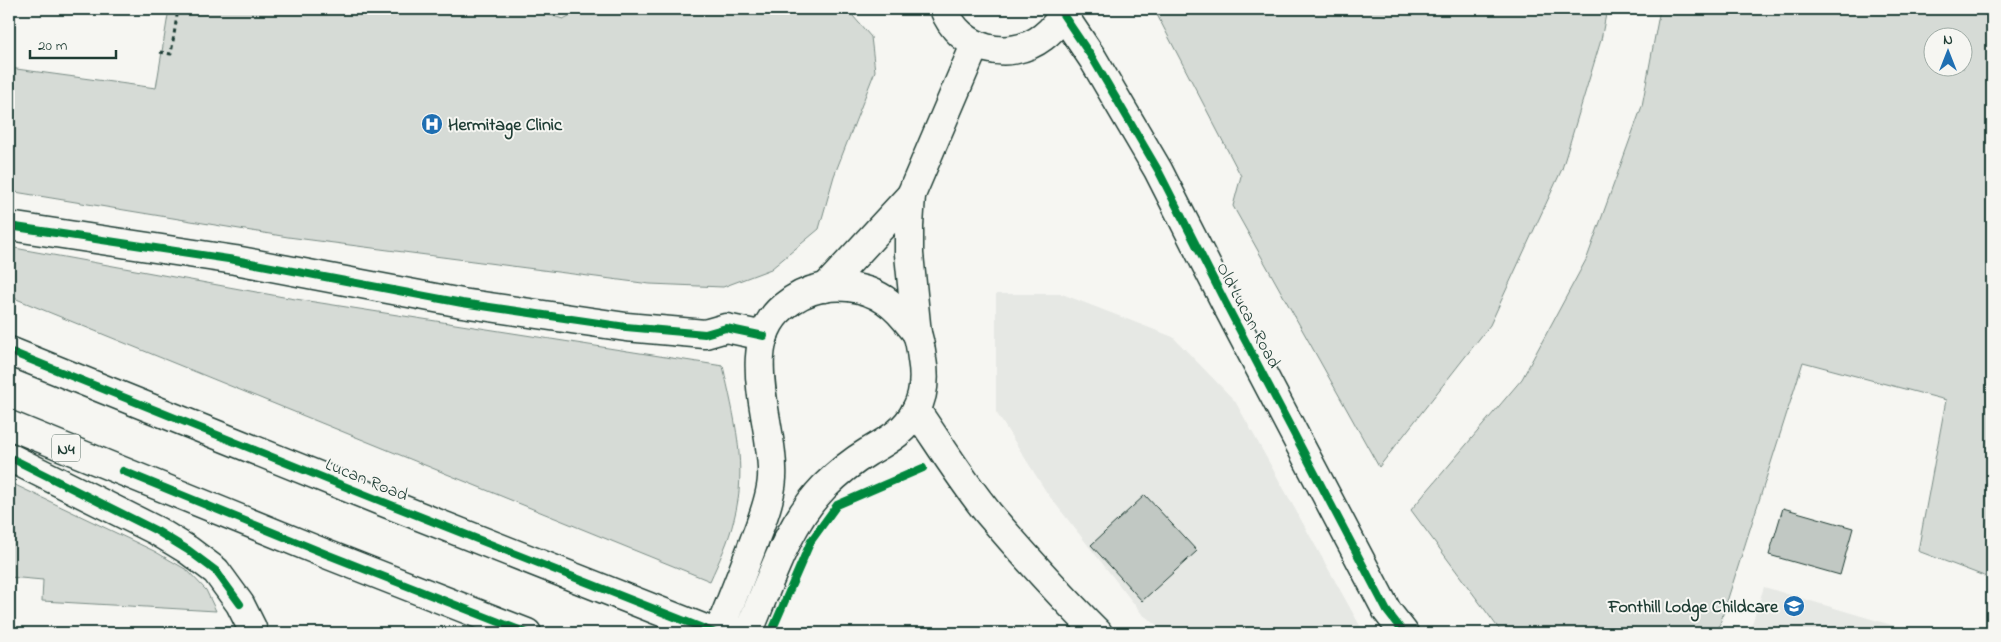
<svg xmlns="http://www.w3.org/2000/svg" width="2001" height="642" font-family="'Indie Flower',sans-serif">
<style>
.built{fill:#e6e8e4}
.green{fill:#d6dbd6;stroke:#7a8c85;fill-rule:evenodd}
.building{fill:#c1c8c3;stroke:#1f3d34}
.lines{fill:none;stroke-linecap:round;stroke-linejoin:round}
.minor-casing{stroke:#1f3d34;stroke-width:31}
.major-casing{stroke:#1f3d34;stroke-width:31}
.highway-casing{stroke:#1f3d34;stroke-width:31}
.path{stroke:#1f3d34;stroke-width:3;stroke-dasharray:4 4;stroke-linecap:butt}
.minor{stroke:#f6f6f2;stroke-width:28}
.major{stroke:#f6f6f2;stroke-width:28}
.highway{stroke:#f6f6f2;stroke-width:28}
.cycleway-casing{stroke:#f6f6f2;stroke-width:11}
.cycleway{stroke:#00873e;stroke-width:8}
.labels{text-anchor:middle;stroke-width:4;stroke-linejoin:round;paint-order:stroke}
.shield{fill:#f6f6f2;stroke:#60746d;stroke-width:1}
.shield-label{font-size:16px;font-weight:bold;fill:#1f3d34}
.poi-label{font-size:18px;font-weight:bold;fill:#1f3d34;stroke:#f6f6f2;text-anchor:start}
.street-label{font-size:18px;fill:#1f3d34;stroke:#f6f6f2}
</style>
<rect width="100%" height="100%" fill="#f6f6f2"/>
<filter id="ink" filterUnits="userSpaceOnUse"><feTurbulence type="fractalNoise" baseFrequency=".02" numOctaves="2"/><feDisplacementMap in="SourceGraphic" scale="10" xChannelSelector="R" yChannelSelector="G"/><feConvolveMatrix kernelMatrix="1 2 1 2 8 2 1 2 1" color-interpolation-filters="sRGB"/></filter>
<g filter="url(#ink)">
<g class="built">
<polygon points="996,294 1062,294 1173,337 1235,401 1364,633 1167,633 1142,614 1047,493 996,412"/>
<polygon points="1764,587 1895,626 1892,633 1749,633"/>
</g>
<g class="green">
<polygon points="169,9 530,9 563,19 583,9 629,9 637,12 655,9 847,9 871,37 875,71 834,176 819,229 771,269 723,287 650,284 288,237 9,191 9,68 156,88"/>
<polygon points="1154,9 1607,9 1601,40 1562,169 1490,325 1379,467 1233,206 1241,176"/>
<path d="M1660,9H1992V579L1918,551L1946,400L1803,362L1717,633H1502L1411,510L1522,379L1587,258L1642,106ZM1934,38H1964V68H1934Z"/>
<path d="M9,247L289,298L723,366C734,416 748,468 734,519C729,541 719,561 710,581L9,296Z"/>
<polygon points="9,482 154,551 187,570 206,590 216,611 42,601 43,580 9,577"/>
</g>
<g class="building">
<polygon points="1145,495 1197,551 1142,601 1091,545"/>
<polygon points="1783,508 1853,528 1840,575 1769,555"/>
</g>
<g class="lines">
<g class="minor-casing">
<g id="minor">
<path d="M944,9C959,50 1009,63 1043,37C1052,30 1061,20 1063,9"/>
<polyline points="1062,13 1093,59 1158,170 1225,302 1387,611 1404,633"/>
<polyline points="825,288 911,195"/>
<polyline points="917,334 909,254 909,226 911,195 975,45"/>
</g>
</g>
<g class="major-casing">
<path id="major" d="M718,633C731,601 744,569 756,536C763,518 771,497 772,478C775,426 736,346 783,307C795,297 806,291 821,288C856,282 885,293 906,320C909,324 914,329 917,334C920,341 921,351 922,359C925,376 924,395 916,410C906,431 887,441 868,452C853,461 836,475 824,487C786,526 769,585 748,633"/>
</g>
<g class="highway-casing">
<g id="highway">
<polyline points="9,226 235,260 462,303 626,327 705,334 726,328 764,336"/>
<polyline points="9,351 381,501 715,633"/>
<path d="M916,410C940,445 962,481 989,514C1024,555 1060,595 1098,633"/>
<polyline points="9,425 326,554 527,633"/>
<polyline points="9,457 157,531 188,550 216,571 240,604 252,628 253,633"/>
</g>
</g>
<polyline class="path" points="160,52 171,54 178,9"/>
<use href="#minor" class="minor"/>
<use href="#major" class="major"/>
<use href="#highway" class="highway"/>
<g class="cycleway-casing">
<g id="cycleway">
<polyline points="1062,13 1093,59 1158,170 1225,302 1387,611 1404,633"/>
<polyline points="9,226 235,260 462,303 626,327 705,334 726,328 764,336"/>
<polyline points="9,351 381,501 715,633"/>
<polyline points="9,457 157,531 188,550 216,571 240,604"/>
<polyline points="123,471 326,554 527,633"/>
<polyline points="771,633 811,541 837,505 923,468"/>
</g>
</g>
<use href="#cycleway" class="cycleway"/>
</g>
</g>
<defs>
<g id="hospital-disc" transform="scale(1.125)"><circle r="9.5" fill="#1f6fb2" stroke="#f6f6f2"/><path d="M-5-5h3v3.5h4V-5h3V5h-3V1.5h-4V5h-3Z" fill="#fff"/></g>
<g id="school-disc" transform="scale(1.125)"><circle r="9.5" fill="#1f6fb2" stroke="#f6f6f2"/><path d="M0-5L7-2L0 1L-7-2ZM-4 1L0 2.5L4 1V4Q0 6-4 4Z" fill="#fff"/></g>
</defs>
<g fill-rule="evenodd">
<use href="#hospital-disc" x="432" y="124"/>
<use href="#school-disc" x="1794" y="606"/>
</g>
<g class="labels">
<rect class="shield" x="52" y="434.5" width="28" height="27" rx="4"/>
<g class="shield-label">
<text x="66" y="454">N4</text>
</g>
<g class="poi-label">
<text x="448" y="130">Hermitage Clinic</text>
<text x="1778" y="612" text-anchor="end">Fonthill Lodge Childcare</text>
</g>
<g class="street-label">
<text transform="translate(1249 315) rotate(62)" y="6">Old Lucan Road</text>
<text transform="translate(367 479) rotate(22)" y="6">Lucan Road</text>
</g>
</g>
<rect width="2001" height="642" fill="none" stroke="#f6f6f2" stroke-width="30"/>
<rect x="15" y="15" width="1971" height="612" fill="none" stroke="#1f3d34" stroke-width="2" filter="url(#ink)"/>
<g transform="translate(1948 52)"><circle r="24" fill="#f6f6f2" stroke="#a0aca6"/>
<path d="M0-4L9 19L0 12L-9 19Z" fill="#1f6fb2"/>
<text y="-8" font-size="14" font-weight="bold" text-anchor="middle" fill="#1f3d34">N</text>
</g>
<path d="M30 50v8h86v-8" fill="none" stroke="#1f3d34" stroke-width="2.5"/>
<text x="38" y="50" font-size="15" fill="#1f3d34" stroke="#f6f6f2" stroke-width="4" paint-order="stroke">20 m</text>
</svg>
